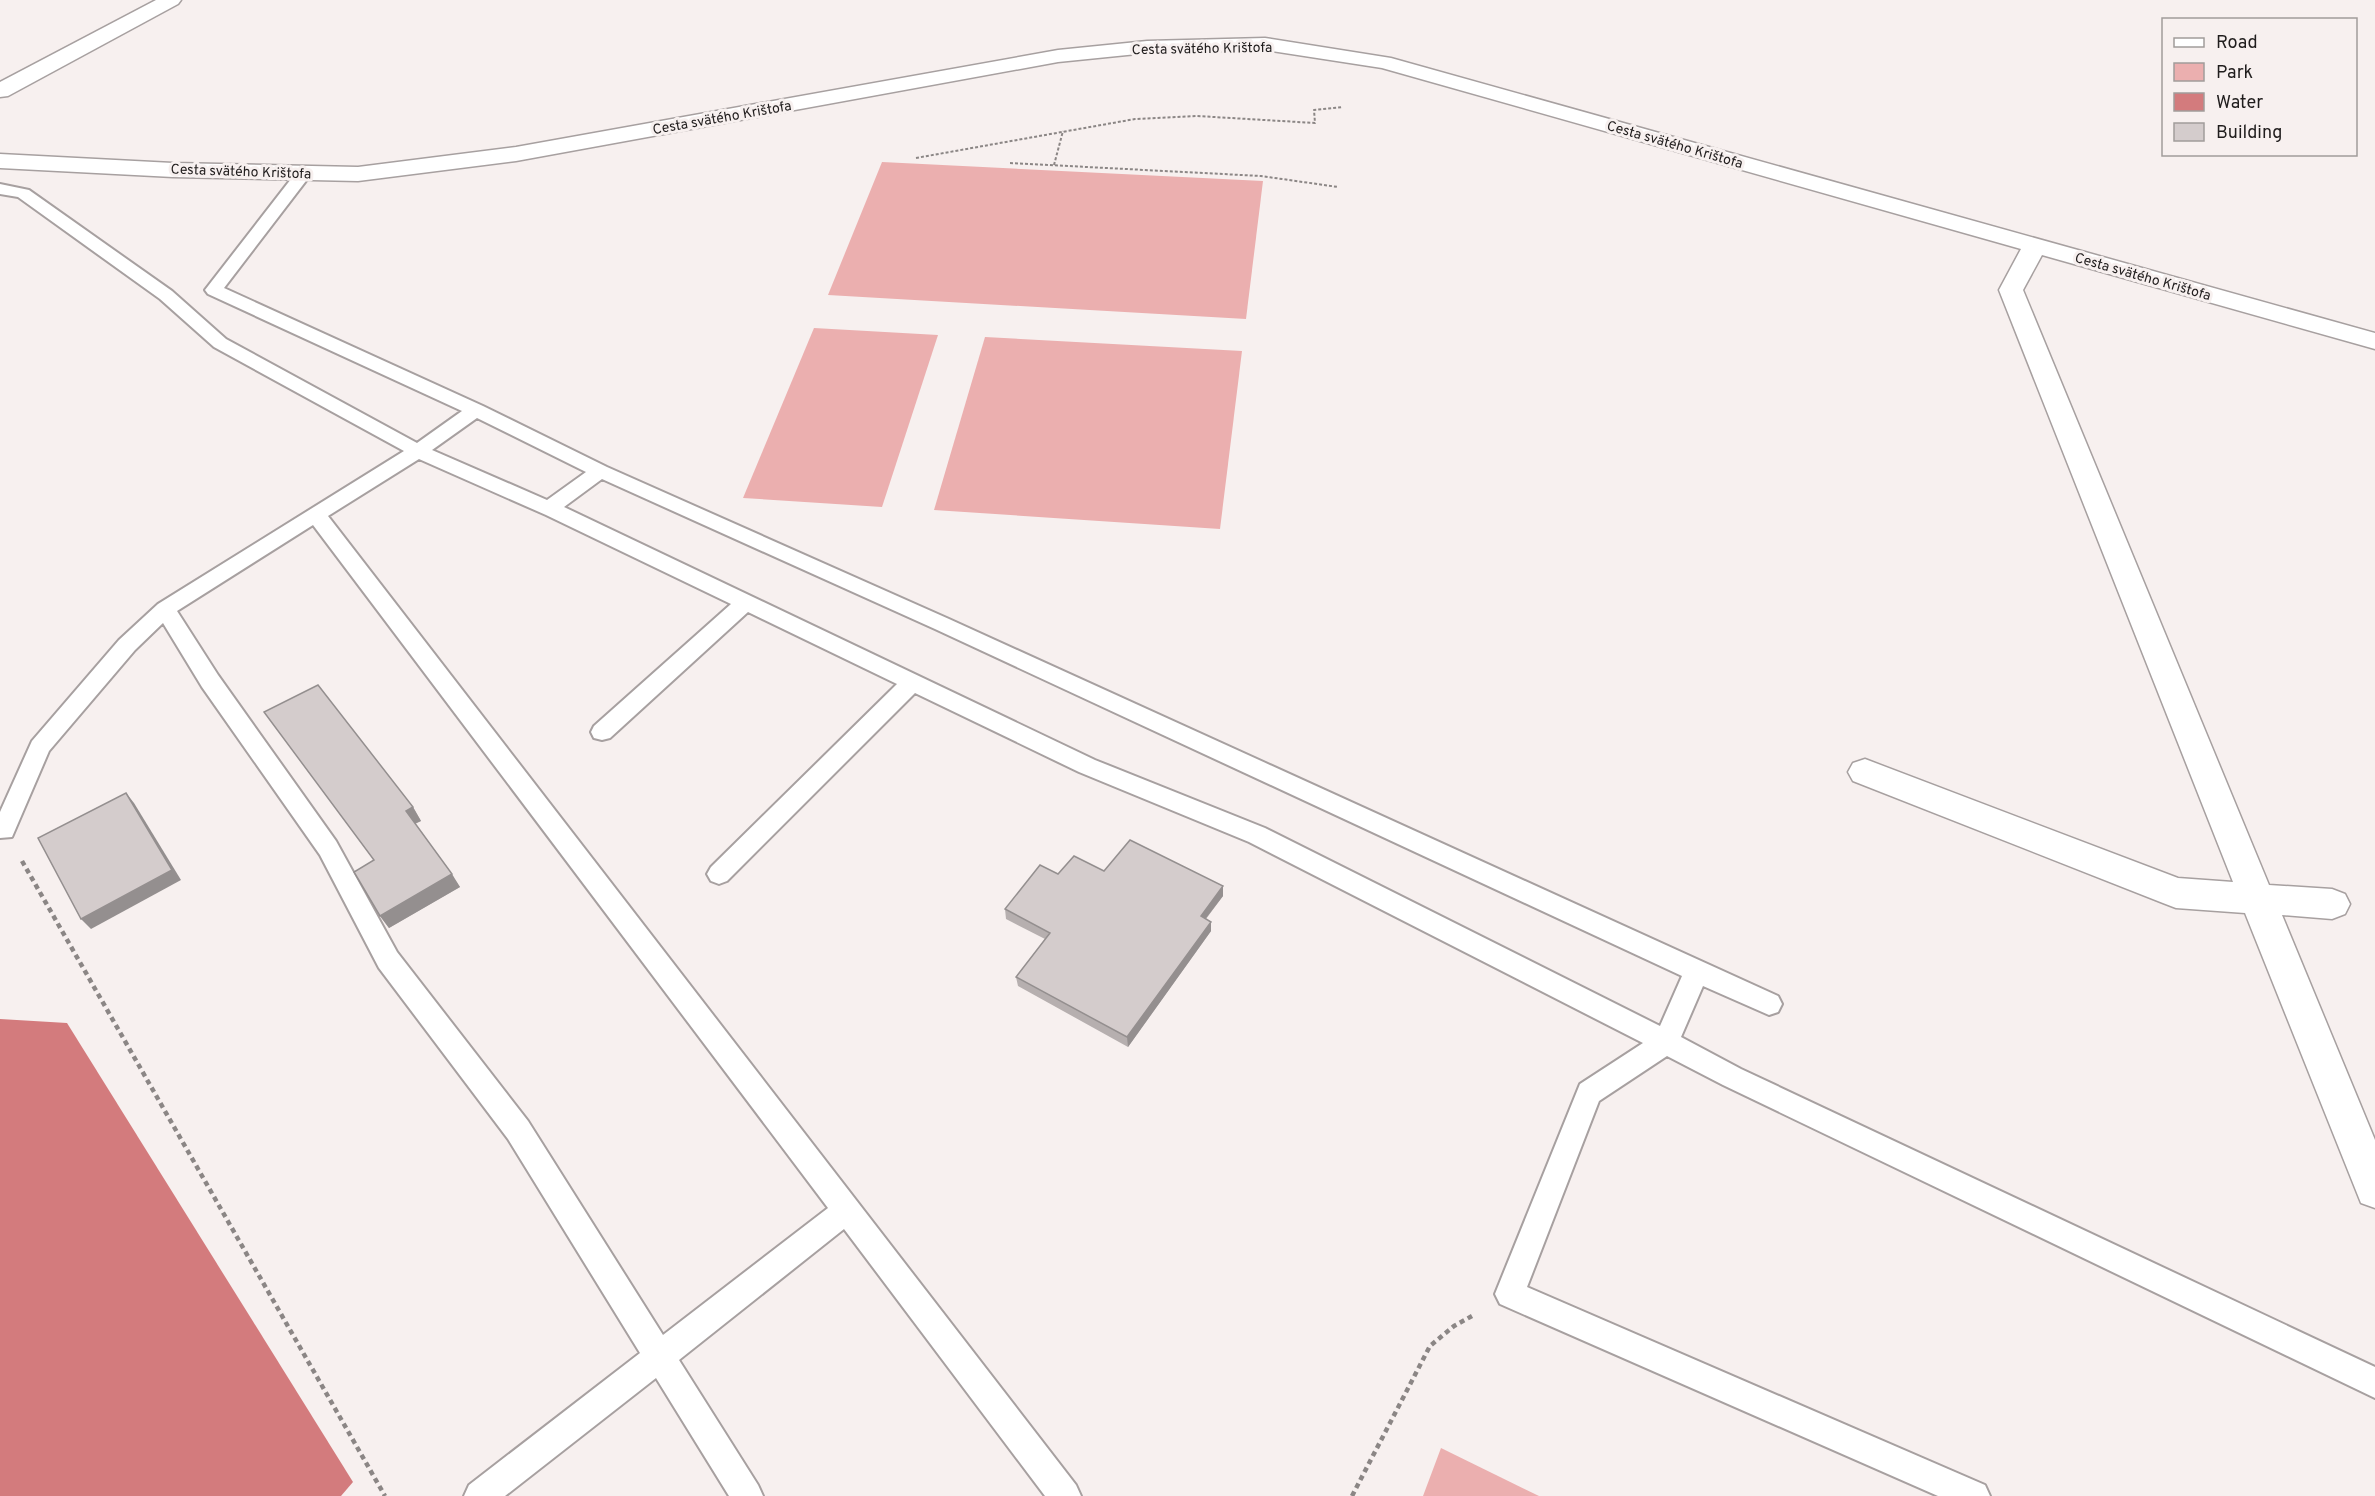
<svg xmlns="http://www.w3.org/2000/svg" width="2375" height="1496" font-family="Overpass,sans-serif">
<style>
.green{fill:#ebafaf}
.water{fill:#d37b7d}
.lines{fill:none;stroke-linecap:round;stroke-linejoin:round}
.lane-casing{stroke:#a7a0a0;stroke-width:4}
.street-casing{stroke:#a7a0a0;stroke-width:3}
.path-far1{stroke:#8b8685;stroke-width:2;stroke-dasharray:3 2;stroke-linecap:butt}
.path{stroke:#8b8685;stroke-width:4.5;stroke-dasharray:5 4;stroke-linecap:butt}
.lane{fill:#fff;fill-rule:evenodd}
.street{fill:#fff;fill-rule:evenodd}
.wall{fill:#b6afaf}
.shaded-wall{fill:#948f8f}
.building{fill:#d4cccc;stroke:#948f8f;stroke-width:1.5}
.labels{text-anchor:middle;stroke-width:6;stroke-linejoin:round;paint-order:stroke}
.far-street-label{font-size:14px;fill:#201d1d;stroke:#f7f0ef}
</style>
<rect width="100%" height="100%" fill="#f7f0ef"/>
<g class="green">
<polygon points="882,162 1263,181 1246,319 828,295"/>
<polygon points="814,328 938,335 882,507 743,498"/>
<polygon points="985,337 1242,351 1220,529 934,510"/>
<polygon points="1441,1448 1539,1496 1423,1496"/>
</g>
<polygon class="water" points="0,1019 67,1023 353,1482 341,1496 0,1496"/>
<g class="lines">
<g class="lane-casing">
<path id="lane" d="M304,168L312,173L224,288L483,406L607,467L949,619L1778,996L1782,1004L1778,1012L1769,1015L1703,986L1681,1037L1741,1069L2375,1367V1398L1723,1085L1667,1056L1599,1101L1527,1287L1985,1485L1990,1496H1938L1500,1304L1495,1294L1580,1084L1643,1043L1249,842L1079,772L915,693L727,881L719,884L711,881L707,874L711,867L897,684L748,612L610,738L602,740L594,738L591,732L594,726L731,604L546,515L419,459L328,516L1076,1485L1081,1496H1045L844,1229L679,1360L758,1485L763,1496H729L656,1378L505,1496H464L469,1485L640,1353L508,1139L379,968L320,855L202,687L163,623L135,650L49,751L12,837L0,838V812L32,741L119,640L158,604L404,451L214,347L160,299L18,197L0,194V184L29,190L172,291L226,339L417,443L462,411L208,294L205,290L298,170ZM477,418L586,472L547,500L432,450ZM602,479L935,629L1682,976L1660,1026L1265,828L1095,760L564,507ZM313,525L828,1208L663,1335L528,1121L397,952L336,841L218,675L177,611Z"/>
</g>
<g class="street-casing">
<g id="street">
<polygon points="156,0 181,0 178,4 8,96 0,97 0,82"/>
<polygon points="1265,38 1391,58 2375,333 2375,349 2042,255 2023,290 2269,885 2332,889 2345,894 2350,904 2345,914 2332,919 2282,915 2375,1140 2375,1208 2361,1203 2245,913 2176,908 2163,903 1853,781 1848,772 1853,763 1865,759 2178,878 2233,882 1999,290 2021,249 1382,68 1265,50 1147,53 1058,62 516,161 358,181 173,177 0,168 0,154 173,163 358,167 516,147 1058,50 1147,41"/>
</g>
</g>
<g class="path-far1">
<polyline points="916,158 1135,119 1197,116 1315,123 1314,110 1343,107"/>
<polyline points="1010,163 1261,176 1338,187"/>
<polyline points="1054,165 1063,131"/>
</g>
<g class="path">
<polyline points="22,861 385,1496"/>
<polyline points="1352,1496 1430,1346 1454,1326 1472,1316"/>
</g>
<use href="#lane" class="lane"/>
<use href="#street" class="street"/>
</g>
<g class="wall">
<polygon points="264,712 413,807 421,821 415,824 460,887 389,928 380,916 374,860"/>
<polygon points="1104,871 1223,896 1206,919 1211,931 1128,1047 1018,986 1016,977 1045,939 1006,919 1005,909 1058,874"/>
</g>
<g class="shaded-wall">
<polygon points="126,793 134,803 181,880 91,929 81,919"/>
<polygon points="413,807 421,821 414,824 406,811"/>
<polygon points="452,874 460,887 389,928 380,916"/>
<polygon points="1223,886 1223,896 1200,926 1201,916"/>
<polygon points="1211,922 1211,931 1128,1047 1127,1037"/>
</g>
<g class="building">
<polygon points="318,685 413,807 406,811 452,874 380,916 354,872 374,860 264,712"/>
<polygon points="126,793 172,870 81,919 38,838"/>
<polygon points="1130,840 1223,886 1201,916 1211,922 1127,1037 1016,977 1050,933 1005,909 1040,865 1058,874 1074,856 1104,871"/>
</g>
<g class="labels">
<g class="far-street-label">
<text transform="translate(1202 48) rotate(-1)" y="5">Cesta svätého Krištofa</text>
<text transform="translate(722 117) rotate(-10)" y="5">Cesta svätého Krištofa</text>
<text transform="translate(1675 144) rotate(16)" y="5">Cesta svätého Krištofa</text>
<text transform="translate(241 171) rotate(2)" y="5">Cesta svätého Krištofa</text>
<text transform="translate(2143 276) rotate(16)" y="5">Cesta svätého Krištofa</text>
</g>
</g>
<rect x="2162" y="18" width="195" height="138" fill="#f7f0ef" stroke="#a19c9b" stroke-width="1.5"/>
<rect x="2174" y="38" width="30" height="9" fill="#ffffff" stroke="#a19c9b" stroke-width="1.5"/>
<text x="2216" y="48" font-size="18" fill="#201d1d">Road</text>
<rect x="2174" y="63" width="30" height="18" fill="#ebafaf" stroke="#a19c9b" stroke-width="1.5"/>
<text x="2216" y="78" font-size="18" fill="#201d1d">Park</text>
<rect x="2174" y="93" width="30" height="18" fill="#d37b7d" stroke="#a19c9b" stroke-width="1.5"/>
<text x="2216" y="108" font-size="18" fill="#201d1d">Water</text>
<rect x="2174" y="123" width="30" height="18" fill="#d4cccc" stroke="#a19c9b" stroke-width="1.5"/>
<text x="2216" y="138" font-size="18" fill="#201d1d">Building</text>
</svg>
